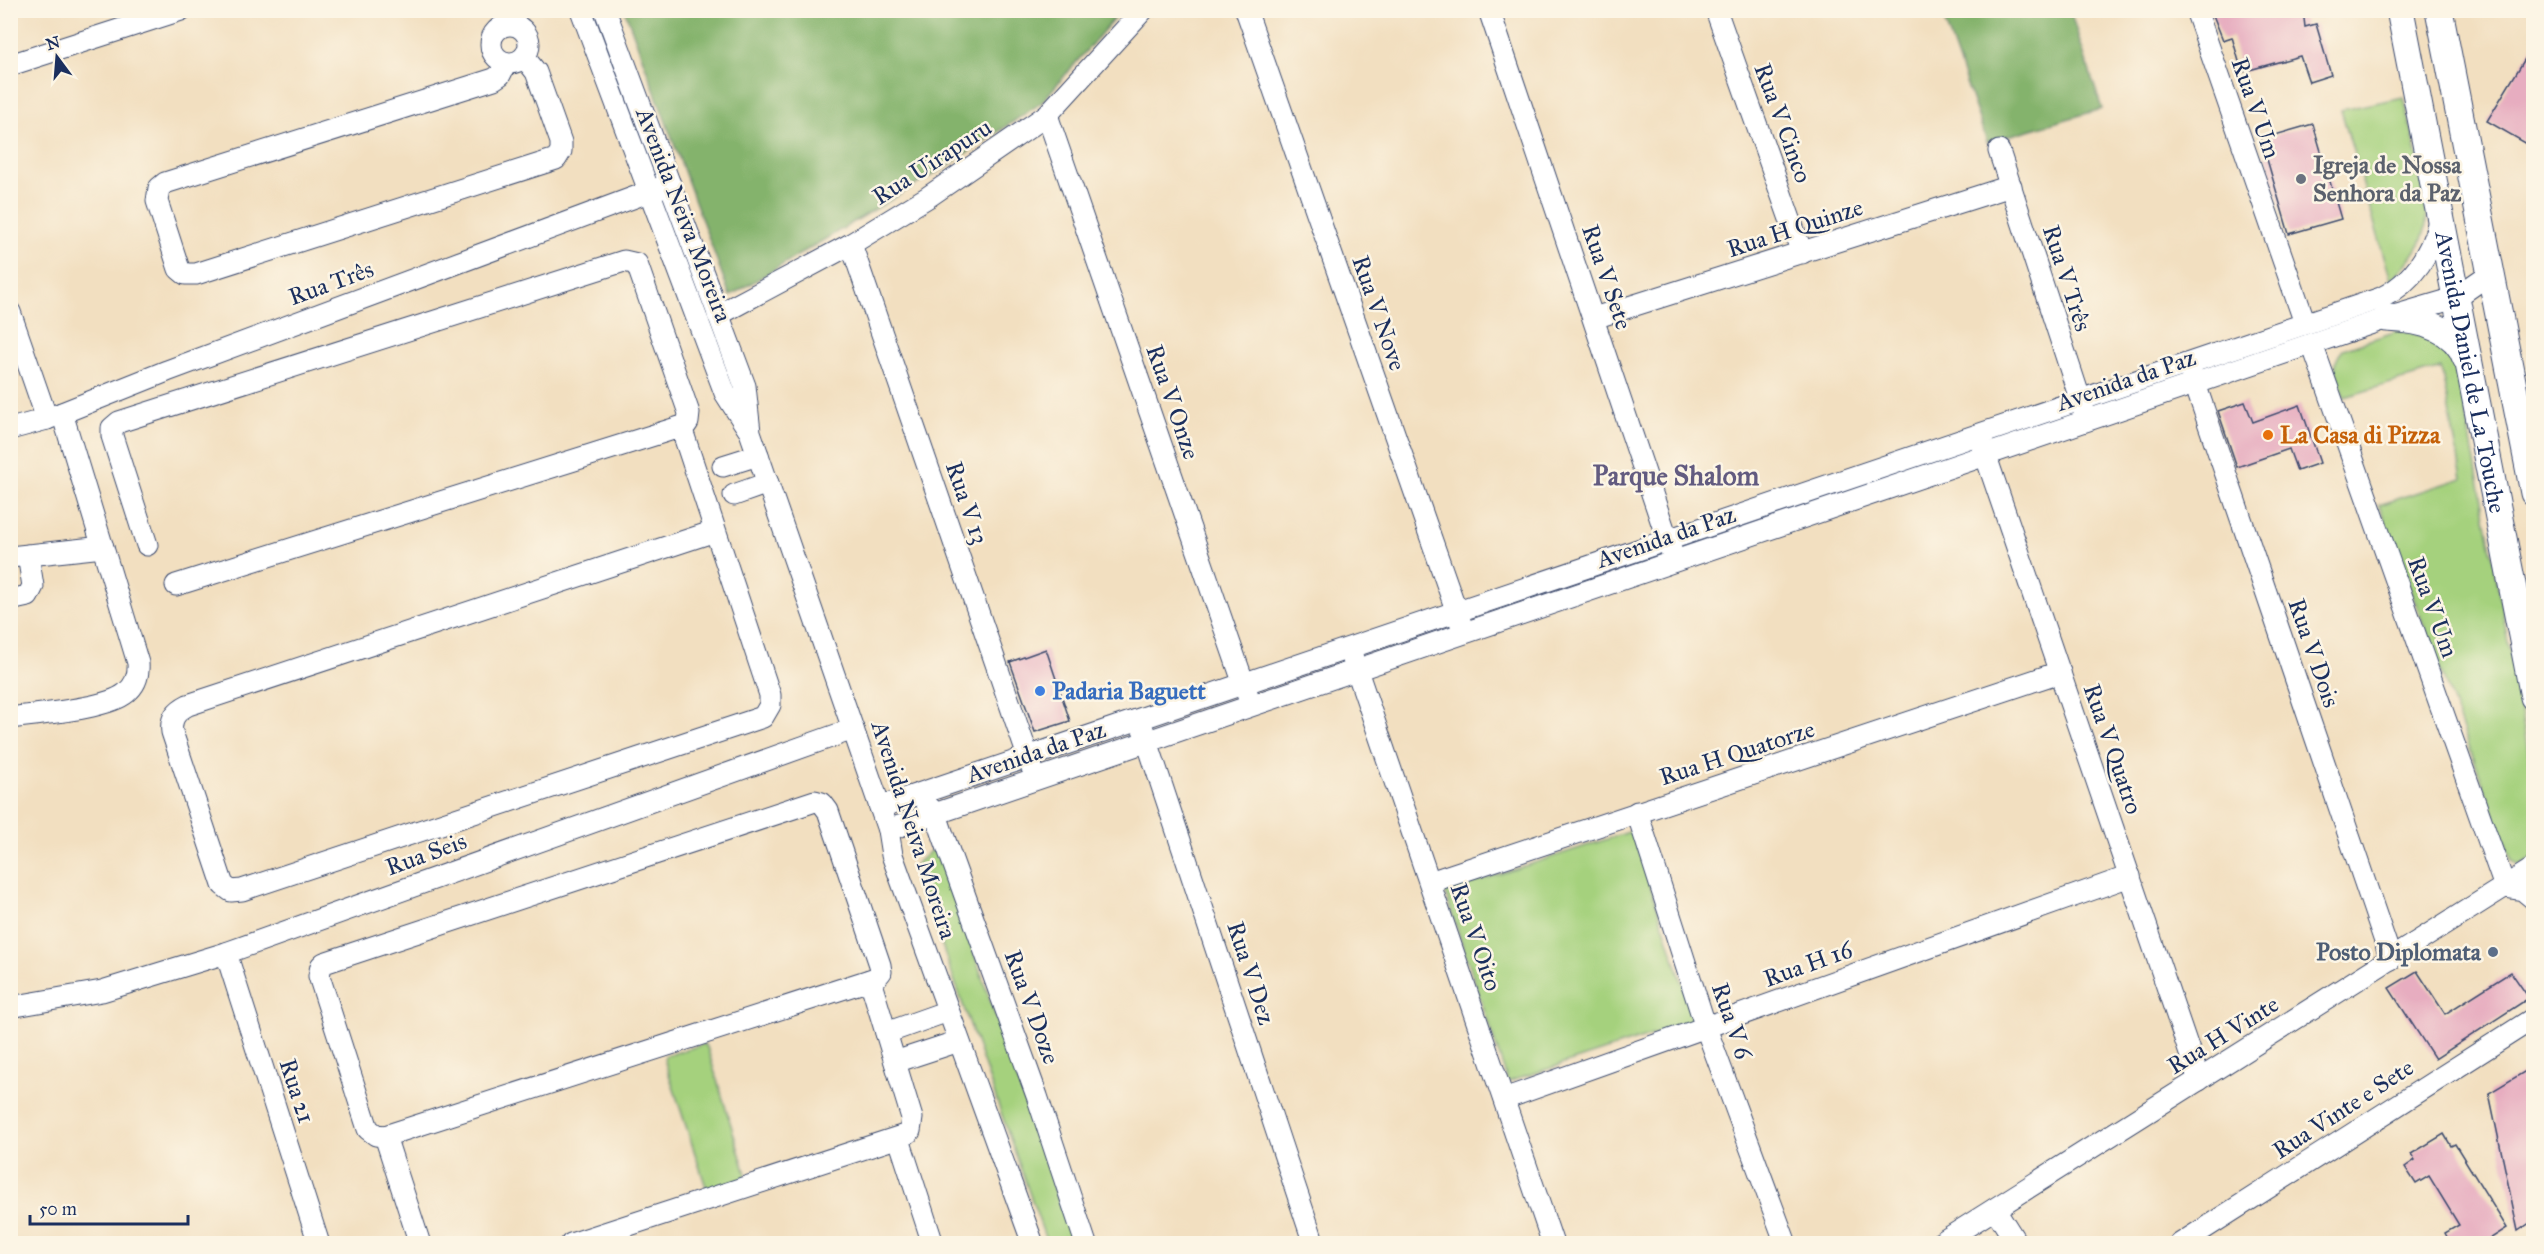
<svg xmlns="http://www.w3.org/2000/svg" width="2544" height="1254" font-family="'IM FELL Great Primer',serif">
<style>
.green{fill:#a5d17d;stroke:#60806e;stroke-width:1.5}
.forest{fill:#84b36c;stroke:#507165;stroke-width:1.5}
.building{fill:#e7adc0}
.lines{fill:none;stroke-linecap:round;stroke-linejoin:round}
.minor-casing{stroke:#3b496d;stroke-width:23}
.major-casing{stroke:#3b496d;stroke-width:29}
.minor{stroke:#fff;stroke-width:21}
.major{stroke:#fff;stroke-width:27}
.worship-dot{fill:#6b7280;stroke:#fcf5e5;stroke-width:2}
.food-dot{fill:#e8710a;stroke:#fcf5e5;stroke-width:2}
.shop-dot{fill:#3f7fe0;stroke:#fcf5e5;stroke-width:2}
.service-dot{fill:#5c6f8a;stroke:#fcf5e5;stroke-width:2}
.labels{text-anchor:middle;stroke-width:5;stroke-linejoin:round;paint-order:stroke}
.street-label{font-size:24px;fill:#1b2f5e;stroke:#fcf5e5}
.worship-label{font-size:24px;font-weight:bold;fill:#5b616d;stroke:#fcf5e5;text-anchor:start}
.food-label{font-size:24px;font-weight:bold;fill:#c56008;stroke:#fcf5e5;text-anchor:start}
.shop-label{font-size:24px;font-weight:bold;fill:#366cbe;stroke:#fcf5e5;text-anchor:start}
.service-label{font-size:24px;font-weight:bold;fill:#4e5e75;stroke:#fcf5e5;text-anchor:end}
.quarter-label{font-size:27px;font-weight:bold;fill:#625b80;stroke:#fcf5e5}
</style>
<rect width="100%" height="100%" fill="#fcf5e5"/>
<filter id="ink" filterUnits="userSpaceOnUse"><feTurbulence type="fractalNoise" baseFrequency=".0167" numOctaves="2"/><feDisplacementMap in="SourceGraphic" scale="12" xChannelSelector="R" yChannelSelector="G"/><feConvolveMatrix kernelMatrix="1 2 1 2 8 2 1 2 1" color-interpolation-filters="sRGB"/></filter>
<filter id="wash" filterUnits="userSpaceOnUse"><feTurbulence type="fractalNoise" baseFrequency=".008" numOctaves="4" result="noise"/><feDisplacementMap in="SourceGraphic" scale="24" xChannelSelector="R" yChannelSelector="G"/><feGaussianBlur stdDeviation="1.35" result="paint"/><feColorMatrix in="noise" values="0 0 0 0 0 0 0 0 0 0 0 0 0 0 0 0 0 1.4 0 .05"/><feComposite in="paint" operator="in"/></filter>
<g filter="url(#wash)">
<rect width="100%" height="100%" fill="#f2dfc0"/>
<g class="green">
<path d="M2404,97C2410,128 2432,203 2425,230C2420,250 2405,266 2391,280L2341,110Z"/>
<path d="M2397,331C2428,333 2443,344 2458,370L2533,778V858L2519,865L2512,861L2379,505L2462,478L2441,368L2345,397C2339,378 2328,365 2343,349Z"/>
<polygon points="1632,831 1695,1021 1508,1082 1445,892"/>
<polygon points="937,845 1073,1243 1047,1243 914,866"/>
<polygon points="704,1044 707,1047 746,1174 745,1179 709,1189 706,1187 664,1059 665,1056"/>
</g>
<g class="forest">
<polygon points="1118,10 1119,13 1041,103 944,168 730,296 625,11"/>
<polygon points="1941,11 2070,11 2102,109 1987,142"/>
</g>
<g id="blocks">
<g class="building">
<polygon points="2211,10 2303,10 2305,27 2316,24 2331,75 2309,82 2300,56 2242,72 2232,37 2223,40"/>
<polygon points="2534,44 2534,148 2487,121"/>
<polygon points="2313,124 2341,219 2289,234 2261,139"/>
<polygon points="2245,402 2253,422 2300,405 2320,463 2297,471 2289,449 2237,467 2218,411"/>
<polygon points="1046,649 1070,721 1035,732 1010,662"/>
<polygon points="2417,971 2445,1014 2511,972 2529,998 2435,1059 2389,988"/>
<polygon points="2534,1066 2534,1220 2518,1231 2489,1093"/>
<polygon points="2444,1134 2451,1146 2455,1144 2507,1228 2482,1244 2451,1244 2445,1233 2459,1225 2429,1176 2416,1184 2405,1167 2415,1160 2411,1154"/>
</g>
</g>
</g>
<g filter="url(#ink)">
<use href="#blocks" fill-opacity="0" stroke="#3b496d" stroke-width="1.5"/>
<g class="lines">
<g class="minor-casing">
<g id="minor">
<polyline points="581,10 725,393 748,429"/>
<polyline points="605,10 745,386 750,432 888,830 892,855 1033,1244"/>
<polyline points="1246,10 1461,624"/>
<polyline points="1489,10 1672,553"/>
<polyline points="1716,10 1802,253"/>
<polyline points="2196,10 2305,323"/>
<circle cx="510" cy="44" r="19"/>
<polyline points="506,63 500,75 494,79 165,183 159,188 157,201 179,269 185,274 196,274 556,159 561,151 561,142 536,72 524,57"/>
<polyline points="10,65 181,10"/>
<polyline points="1047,115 1248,696"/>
<polyline points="1999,151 2084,411"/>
<polyline points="851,244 1032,768"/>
<polyline points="10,312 47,419"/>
<polyline points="718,315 851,244 928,197 1047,115 1143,10"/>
<polyline points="1594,318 2011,186"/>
<polyline points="2312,344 2505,887"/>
<polyline points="2191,372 2391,959"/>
<path d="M681,427L770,695V705L763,717L242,890L231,891L223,885L172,732C170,719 176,711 188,705L715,531"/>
<polyline points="10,429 47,419 167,371 670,184"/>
<polyline points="1981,442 2199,1080"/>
<polyline points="723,466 758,455"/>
<polyline points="734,495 768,483"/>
<polyline points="147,545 112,436 112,428 119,422 624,261 637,264 689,413 688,422 686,425 176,585"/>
<polyline points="10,557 103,547"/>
<polyline points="10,600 28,596 33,586 28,555"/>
<polyline points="1352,656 1553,1244"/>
<path d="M10,718C37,714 107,709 126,693C136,685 139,675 138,663L62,413"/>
<polyline points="1143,729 1314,1244"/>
<polygon points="815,801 822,803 828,811 880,965 881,972 876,978 385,1136 376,1135 368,1129 319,976 321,966 324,963"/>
<polyline points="927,805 936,814 942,832 1037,1096 1086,1244"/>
<path d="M880,807L2381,298C2413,282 2432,252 2440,217"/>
<polyline points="1637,812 1706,1028 1786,1244"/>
<polyline points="888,830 2387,318 2455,298 2491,273"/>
<polyline points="1430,882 2060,672"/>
<polyline points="2505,887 2523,890 2534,899"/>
<polyline points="226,953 319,1244"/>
<polyline points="10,1007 102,991 226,953 853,729"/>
<polyline points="886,1033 948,1011"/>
<polyline points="895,1062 959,1041"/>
<polyline points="1504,1099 2130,876"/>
<polyline points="385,1136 420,1244"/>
<polyline points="899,1139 933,1244"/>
<polyline points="1995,1209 2017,1244"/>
<polyline points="571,1244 905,1135 910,1131 912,1118 870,980"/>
<polyline points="1939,1244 2534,868"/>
<polyline points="2180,1244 2534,1018"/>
</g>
</g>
<g class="major-casing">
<g id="major">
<path id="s1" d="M2400,10L2534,697"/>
<polyline points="2439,10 2534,493"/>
<path d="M2387,318C2416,319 2455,326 2466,358"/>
</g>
</g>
<use href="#minor" class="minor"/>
<use href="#major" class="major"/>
</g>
</g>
<circle class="worship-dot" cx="2301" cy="179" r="6"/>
<circle class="food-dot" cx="2268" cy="435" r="6"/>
<circle class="shop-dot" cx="1040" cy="691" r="6"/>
<circle class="service-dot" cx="2493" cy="952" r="6"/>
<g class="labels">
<g class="street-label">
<text transform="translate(2256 108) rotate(71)" y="8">Rua V Um</text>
<text transform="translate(1783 123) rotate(70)" y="8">Rua V Cinco</text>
<text transform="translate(932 162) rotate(-33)" y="8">Rua Uirapuru</text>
<text transform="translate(684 215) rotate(69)" y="8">Avenida Neiva Moreira</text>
<text transform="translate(1795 228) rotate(-18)" y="8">Rua H Quinze</text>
<text transform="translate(1607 277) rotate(71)" y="8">Rua V Sete</text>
<text transform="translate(2067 278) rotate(72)" y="8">Rua V Três</text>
<text transform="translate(331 283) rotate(-20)" y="8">Rua Três</text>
<text transform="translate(1379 313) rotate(71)" y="8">Rua V Nove</text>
<text dy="8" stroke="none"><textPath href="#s1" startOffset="369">Avenida Daniel de La Touche</textPath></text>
<text transform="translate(2126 380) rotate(-19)" y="8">Avenida da Paz</text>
<text transform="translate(1173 402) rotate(71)" y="8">Rua V Onze</text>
<text transform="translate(967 503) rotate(71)" y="8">Rua V 13</text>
<text transform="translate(1666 537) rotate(-19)" y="8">Avenida da Paz</text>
<text transform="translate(2433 607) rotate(70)" y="8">Rua V Um</text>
<text transform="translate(2314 653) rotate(71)" y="8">Rua V Dois</text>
<text transform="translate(2113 749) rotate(71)" y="8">Rua V Quatro</text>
<text transform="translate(1036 752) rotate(-19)" y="8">Avenida da Paz</text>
<text transform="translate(1737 753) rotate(-18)" y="8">Rua H Quatorze</text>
<text transform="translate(914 830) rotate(72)" y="8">Avenida Neiva Moreira</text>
<text transform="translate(426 854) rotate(-20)" y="8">Rua Seis</text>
<text transform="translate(1476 937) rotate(71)" y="8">Rua V Oito</text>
<text transform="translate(1808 964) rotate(-20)" y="8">Rua H 16</text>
<text transform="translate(1251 973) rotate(72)" y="8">Rua V Dez</text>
<text transform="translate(1032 1007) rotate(70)" y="8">Rua V Doze</text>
<text transform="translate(1732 1021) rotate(71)" y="8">Rua V 6</text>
<text transform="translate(2223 1035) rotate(-32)" y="8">Rua H Vinte</text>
<text transform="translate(297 1091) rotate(72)" y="8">Rua 21</text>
<text transform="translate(2343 1109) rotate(-33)" y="8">Rua Vinte e Sete</text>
</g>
<g class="worship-label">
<text x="2313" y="173">Igreja de Nossa<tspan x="2313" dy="28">Senhora da Paz</tspan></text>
</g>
<g class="food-label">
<text x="2280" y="443">La Casa di Pizza</text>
</g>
<g class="shop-label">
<text x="1052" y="699">Padaria Baguett</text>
</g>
<g class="service-label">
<text x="2481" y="960">Posto Diplomata</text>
</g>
<g class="quarter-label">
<text x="1676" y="485">Parque Shalom</text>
</g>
</g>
<rect width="2544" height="1254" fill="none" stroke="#fcf5e5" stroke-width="36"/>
<g transform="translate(57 57) rotate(344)" stroke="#fcf5e5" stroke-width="4.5" paint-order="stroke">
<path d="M0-4.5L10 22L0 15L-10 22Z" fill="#1b2f5e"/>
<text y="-9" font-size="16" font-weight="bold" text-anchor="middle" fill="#1b2f5e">N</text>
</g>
<path d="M30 1215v9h158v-9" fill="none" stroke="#1b2f5e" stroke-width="3"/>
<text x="39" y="1215" font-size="18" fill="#1b2f5e" stroke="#fcf5e5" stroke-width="4.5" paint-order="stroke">50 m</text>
</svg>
